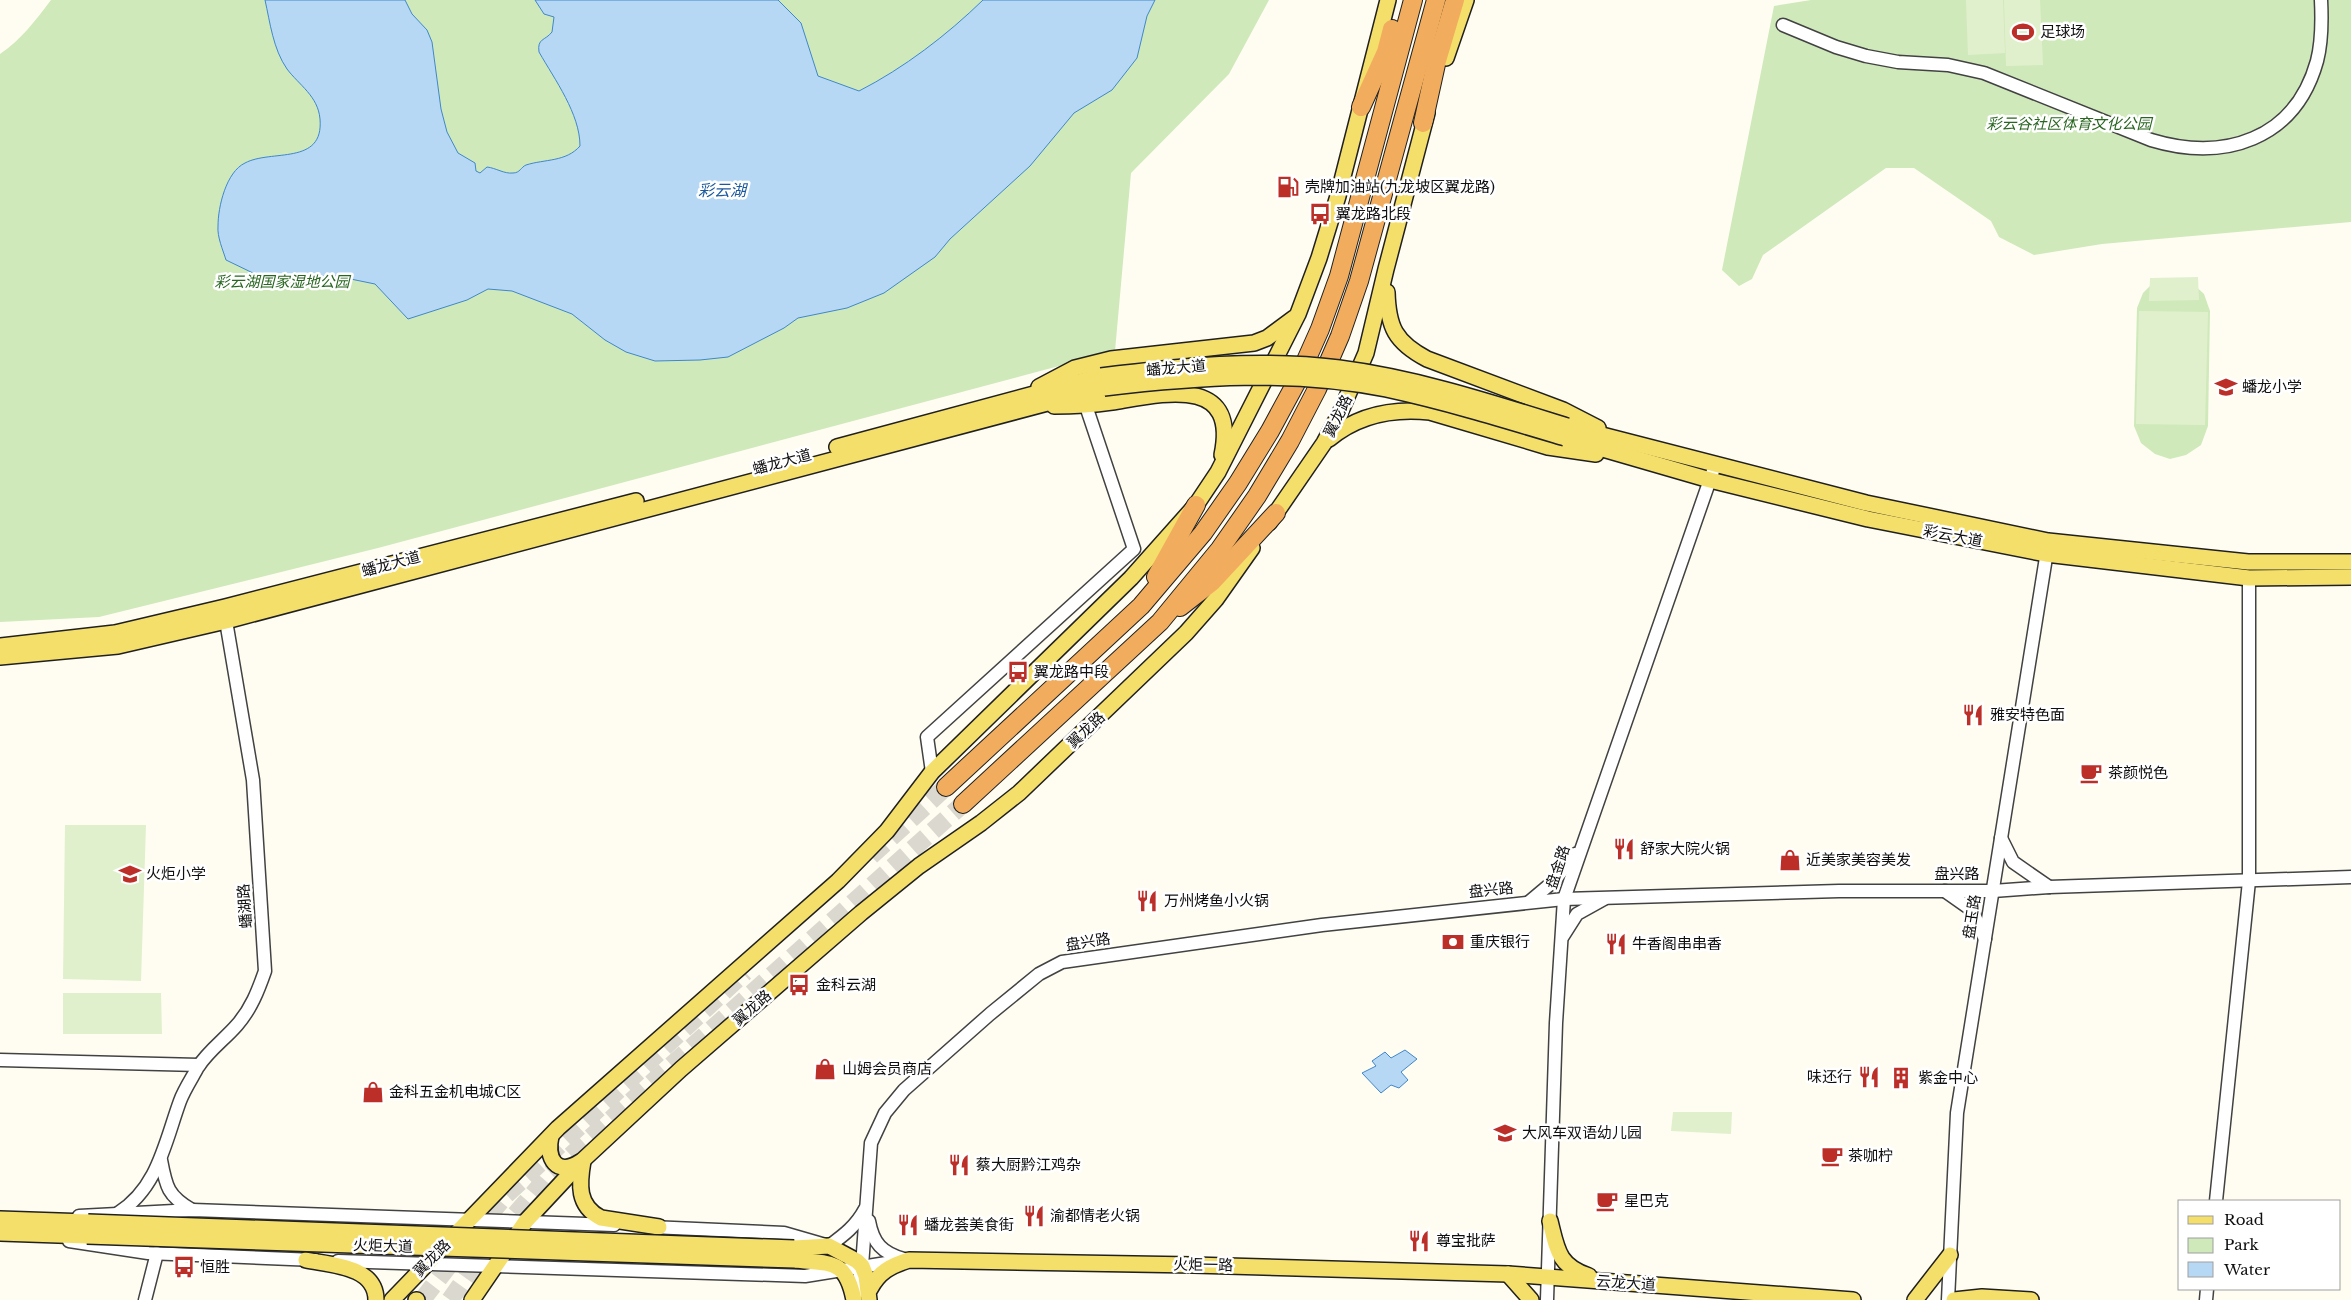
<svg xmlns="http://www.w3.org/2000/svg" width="2351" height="1300" font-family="'Libre Baskerville','Noto Sans SC',serif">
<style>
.green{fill:#cfe9bb}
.pitch{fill:#e1f0cc}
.water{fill:#b7d8f5;stroke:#3f87ca}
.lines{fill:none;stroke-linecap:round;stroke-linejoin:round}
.highway-tunnel{stroke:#dbd9cf;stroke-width:18;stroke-dasharray:18 9;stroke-linecap:butt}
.minor-casing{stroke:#424242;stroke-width:15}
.major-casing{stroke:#202020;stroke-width:18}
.highway-casing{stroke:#202020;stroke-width:20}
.minor{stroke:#fff;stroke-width:12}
.major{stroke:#f5df6b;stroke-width:15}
.highway{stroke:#f1ad5d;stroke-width:18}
.major-bridge-casing{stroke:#202020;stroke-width:18;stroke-linecap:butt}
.major-bridge{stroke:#f5df6b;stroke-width:15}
.labels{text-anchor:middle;stroke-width:5;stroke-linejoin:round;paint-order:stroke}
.poi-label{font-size:15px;fill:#0f0f0f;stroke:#fff;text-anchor:start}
.park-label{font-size:15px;font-style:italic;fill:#286620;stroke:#fff}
.street-label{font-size:15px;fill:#0f0f0f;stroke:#fff}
.water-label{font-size:16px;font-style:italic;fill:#1a599e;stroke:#fff}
</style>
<rect width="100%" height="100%" fill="#fffdf1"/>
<g class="green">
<path d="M51,0H1269L1229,74L1131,173L1115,351L378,548L99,617L0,622V54C22,39 35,21 51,0Z"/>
<polygon points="1811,0 2351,0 2351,222 2102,244 2034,255 1999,237 1991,221 1914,168 1886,168 1763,255 1752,279 1739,286 1722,270 1774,6"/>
<polygon points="2154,282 2192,283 2204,294 2210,311 2208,426 2201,445 2186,455 2170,459 2155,454 2141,443 2134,426 2137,308 2143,293"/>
</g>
<g class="pitch">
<polygon points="1966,0 2003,0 2005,53 1968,55"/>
<polygon points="2004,0 2040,0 2043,65 2006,66"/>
<polygon points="2198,277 2199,300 2149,301 2150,278"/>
<polygon points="2139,311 2208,312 2205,425 2136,424"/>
<polygon points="65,825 146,825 141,981 63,979"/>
<polygon points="63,993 161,993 162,1034 63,1034"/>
<polygon points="1673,1112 1732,1112 1731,1134 1671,1131"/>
</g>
<g class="water">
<path d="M265,0H405L412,14L427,30L432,42L441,109L447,132L458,153L475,163L476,171L480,173L487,167C496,168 504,174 513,173C520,173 521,167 526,165C545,159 566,162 580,146C580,114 555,80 539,52C537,38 545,41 552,32L554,17L544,14L535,0H778L801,23L818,76L859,91C904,68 947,35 983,0H1155L1147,16L1137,58L1112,90L1074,113L1030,166L950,239L935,257L884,293L847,308L798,318L784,328L728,357L700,360L655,361L626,352L605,340L572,314L512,291L488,289L467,300L408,319L375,284L336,276L288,277L255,274L226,260C223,250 217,237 218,226C218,207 226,172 245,163C271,149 324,166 320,119C318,96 299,85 287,69C273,49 270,22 265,0Z"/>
<polygon points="1405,1050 1417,1059 1401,1072 1408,1080 1399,1088 1391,1085 1381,1093 1362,1073 1376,1066 1372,1061 1385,1052 1391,1058"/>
</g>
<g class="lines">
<g class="highway-tunnel">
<polyline points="871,856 946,787"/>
<polyline points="422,1300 476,1231 506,1195 745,972"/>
<polyline points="450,1300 489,1245 550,1174 963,804"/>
</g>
<g class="minor-casing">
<g id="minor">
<path d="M1783,25L1836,47L1866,56L1898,62L1948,65L1984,73L2151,140C2224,162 2295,140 2317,61C2322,42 2322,20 2321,0"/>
<polyline points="932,772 927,737 1134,549 1086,406"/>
<polyline points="2001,838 2013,862 2049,887"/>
<polyline points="1945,891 1972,910 1985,939"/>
<polyline points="1529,902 1554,881 1575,854"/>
<polyline points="1563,936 1577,914 1604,899"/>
<polyline points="0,1060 199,1065"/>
<path d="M161,1160C166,1187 168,1196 192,1210"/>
<polyline points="2216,1201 2249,881 2249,578"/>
<path d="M118,1213C158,1188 165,1142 180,1101C184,1090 192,1078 198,1067C208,1051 225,1039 237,1025C251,1009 258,991 265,971L253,780L226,621"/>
<polyline points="79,1216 193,1210 614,1225"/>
<path d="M869,1221C873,1243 882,1253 904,1259"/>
<path d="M651,1227L784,1233L829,1246C844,1235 856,1226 865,1209"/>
<polyline points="69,1241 148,1253 315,1260"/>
<polyline points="338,1261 805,1276 899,1261"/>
<polyline points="145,1300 157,1253"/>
<polyline points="854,1300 862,1266 871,1143 885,1113 904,1090 990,1014 1039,974 1062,962 1322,925 1564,899 1839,891 1993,891 2049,887 2351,877"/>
<polyline points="1547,1300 1556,1023 1564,899 1713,471"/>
<polyline points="1948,1300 1957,1113 2048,545"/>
<polyline points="2206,1300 2207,1289"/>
</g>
</g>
<g class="major-casing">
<g id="major">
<polyline points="1446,58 1466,0"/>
<path d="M1387,292C1388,327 1395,342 1427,359L1563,410L1598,428"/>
<polyline points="1039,387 1075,368 1111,359 1254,343 1267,338 1294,318"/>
<path d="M1054,406C1073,406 1092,405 1112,402C1161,394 1239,374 1222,455"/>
<polyline points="1567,426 1866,503 2048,541 2248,562 2351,562"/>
<polyline points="1565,438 1710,480 1868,519 2046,554 2249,578 2351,577"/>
<path d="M1329,439C1359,414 1393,408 1430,412L1548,447L1596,454"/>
<polyline points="837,447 1101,376"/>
<polyline points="1269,523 1324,443 1340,413 1366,353 1386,269 1427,113"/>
<polyline points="0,646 115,633 225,607 636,501"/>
<polyline points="0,657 118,646 226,621 1104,388"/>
<path d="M551,1136C546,1158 556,1177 580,1162"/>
<path d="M583,1161C579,1184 577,1206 601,1218L659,1227"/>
<polyline points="0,1219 88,1222"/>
<path d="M1550,1221C1557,1249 1558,1266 1589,1276"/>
<polyline points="0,1233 87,1236"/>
<polyline points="794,1248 829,1246 857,1261 862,1266 866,1276 869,1300"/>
<path d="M306,1260C331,1265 376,1266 376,1300"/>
<path d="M795,1260C831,1264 846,1259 854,1300"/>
<polyline points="1508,1274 1531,1300"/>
<path d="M870,1289C879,1272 890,1266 909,1260L1193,1265L1508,1274L1853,1300"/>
<polyline points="392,1300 558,1128 838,881 887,831 932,772 1131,578 1196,505 1218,472 1298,314 1319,258 1338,196 1388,0"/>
<polyline points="416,1300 417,1300"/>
<polyline points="472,1300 526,1221 583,1160 681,1069 861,913 919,866 981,823 1019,793 1186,633 1216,599 1252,548"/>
<polyline points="1915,1300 1950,1255"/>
<polyline points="1954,1300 1982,1297 2031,1300"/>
</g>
</g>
<g class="highway-casing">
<g id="highway">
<polyline points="1361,107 1386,52 1392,29"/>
<polyline points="1423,123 1436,64 1455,0"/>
<polyline points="1156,577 1196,505"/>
<polyline points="1180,607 1212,582 1276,513"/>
<polyline points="946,787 1141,606 1203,533 1238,483 1270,431 1296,383 1320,329 1339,276 1413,0"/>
<polyline points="963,804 1160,622 1220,549 1257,496 1290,441 1317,389 1340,336 1359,281 1436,0"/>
</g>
</g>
<use href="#minor" class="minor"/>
<use href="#major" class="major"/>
<use href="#highway" class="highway"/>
<g class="major-bridge-casing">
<g id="major-bridge">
<path d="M1101,376C1180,366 1260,358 1339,368C1417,378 1493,403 1567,426"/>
<path d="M1104,388C1197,377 1292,370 1386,389C1446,402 1505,420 1565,438"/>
<polyline points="88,1222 794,1248"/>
<polyline points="87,1236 795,1260"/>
</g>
</g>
<use href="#major-bridge" class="major-bridge"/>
</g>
<defs>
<g id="stadium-bare" transform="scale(1.725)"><path d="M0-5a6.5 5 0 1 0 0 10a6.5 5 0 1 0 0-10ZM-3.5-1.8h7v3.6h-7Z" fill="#bc2f29" stroke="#fff" stroke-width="2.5" paint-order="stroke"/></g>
<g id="fuel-bare" transform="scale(1.725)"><path d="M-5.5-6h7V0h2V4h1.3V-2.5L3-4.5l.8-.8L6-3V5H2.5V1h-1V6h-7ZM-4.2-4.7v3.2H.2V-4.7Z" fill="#bc2f29" stroke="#fff" stroke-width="2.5" paint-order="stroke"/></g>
<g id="bus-bare" transform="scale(1.725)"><path d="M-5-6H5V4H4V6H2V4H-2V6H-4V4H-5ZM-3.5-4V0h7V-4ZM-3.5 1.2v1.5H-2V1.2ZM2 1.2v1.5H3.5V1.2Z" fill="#bc2f29" stroke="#fff" stroke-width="2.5" paint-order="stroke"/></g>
<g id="school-bare" transform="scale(1.725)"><path d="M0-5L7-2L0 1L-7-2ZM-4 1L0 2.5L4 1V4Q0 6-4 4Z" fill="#bc2f29" stroke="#fff" stroke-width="2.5" paint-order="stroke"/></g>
<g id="restaurant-bare" transform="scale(1.725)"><path d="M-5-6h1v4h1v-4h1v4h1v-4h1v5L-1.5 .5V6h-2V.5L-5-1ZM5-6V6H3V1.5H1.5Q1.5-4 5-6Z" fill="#bc2f29" stroke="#fff" stroke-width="2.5" paint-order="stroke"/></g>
<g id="cafe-bare" transform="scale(1.725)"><path d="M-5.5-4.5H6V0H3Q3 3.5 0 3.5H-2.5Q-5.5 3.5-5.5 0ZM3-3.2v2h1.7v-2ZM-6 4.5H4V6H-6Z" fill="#bc2f29" stroke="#fff" stroke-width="2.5" paint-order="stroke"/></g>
<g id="shop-bare" transform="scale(1.725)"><path d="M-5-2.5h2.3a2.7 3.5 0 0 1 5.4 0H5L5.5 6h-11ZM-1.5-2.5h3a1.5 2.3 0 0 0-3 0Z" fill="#bc2f29" stroke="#fff" stroke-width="2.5" paint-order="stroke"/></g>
<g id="bank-bare" transform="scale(1.725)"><path d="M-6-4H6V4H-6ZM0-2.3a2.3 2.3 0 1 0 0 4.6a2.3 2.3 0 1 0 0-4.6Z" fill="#bc2f29" stroke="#fff" stroke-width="2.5" paint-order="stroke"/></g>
<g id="building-bare" transform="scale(1.725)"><path d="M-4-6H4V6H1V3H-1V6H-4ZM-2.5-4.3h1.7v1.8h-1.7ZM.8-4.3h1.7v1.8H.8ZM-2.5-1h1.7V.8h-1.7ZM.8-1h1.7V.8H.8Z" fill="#bc2f29" stroke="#fff" stroke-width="2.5" paint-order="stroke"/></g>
</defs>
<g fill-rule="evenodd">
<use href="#stadium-bare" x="2023" y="32"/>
<use href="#fuel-bare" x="1288" y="187"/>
<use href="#bus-bare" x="1320" y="214"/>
<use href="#school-bare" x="2226" y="387"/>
<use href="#bus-bare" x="1018" y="672"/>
<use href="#restaurant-bare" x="1973" y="715"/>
<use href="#cafe-bare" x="2091" y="773"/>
<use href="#restaurant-bare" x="1624" y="849"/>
<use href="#shop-bare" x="1790" y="860"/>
<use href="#school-bare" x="130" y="874"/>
<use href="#restaurant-bare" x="1147" y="901"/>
<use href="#bank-bare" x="1453" y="942"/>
<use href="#restaurant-bare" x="1616" y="944"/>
<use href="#bus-bare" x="799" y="985"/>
<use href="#shop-bare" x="825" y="1069"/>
<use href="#restaurant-bare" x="1869" y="1077"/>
<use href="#building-bare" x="1901" y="1078"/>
<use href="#shop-bare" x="373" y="1092"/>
<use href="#school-bare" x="1505" y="1133"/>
<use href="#cafe-bare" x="1832" y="1156"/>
<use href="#restaurant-bare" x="959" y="1165"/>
<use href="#cafe-bare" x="1607" y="1201"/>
<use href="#restaurant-bare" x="1034" y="1216"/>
<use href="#restaurant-bare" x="908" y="1225"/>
<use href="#restaurant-bare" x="1419" y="1241"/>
<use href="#bus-bare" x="184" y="1267"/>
</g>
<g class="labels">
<g class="poi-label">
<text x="2040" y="37">足球场</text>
<text x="1305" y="192">壳牌加油站(九龙坡区翼龙路)</text>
<text x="1336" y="219">翼龙路北段</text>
<text x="2242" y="392">蟠龙小学</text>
<text x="1034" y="677">翼龙路中段</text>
<text x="1990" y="720">雅安特色面</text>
<text x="2108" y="778">茶颜悦色</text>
<text x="1640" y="854">舒家大院火锅</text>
<text x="1806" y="865">近美家美容美发</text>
<text x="146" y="879">火炬小学</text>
<text x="1164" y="906">万州烤鱼小火锅</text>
<text x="1470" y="947">重庆银行</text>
<text x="1632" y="949">牛香阁串串香</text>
<text x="816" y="990">金科云湖</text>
<text x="842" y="1074">山姆会员商店</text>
<text x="1852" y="1082" text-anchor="end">味还行</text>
<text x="1918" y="1083">紫金中心</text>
<text x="389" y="1097">金科五金机电城C区</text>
<text x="1522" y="1138">大风车双语幼儿园</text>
<text x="1848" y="1161">茶咖柠</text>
<text x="976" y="1170">蔡大厨黔江鸡杂</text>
<text x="1624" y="1206">星巴克</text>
<text x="1050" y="1221">渝都情老火锅</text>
<text x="924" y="1230">蟠龙荟美食街</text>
<text x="1436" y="1246">尊宝批萨</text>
<text x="200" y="1272">恒胜</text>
</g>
<g class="park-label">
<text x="2069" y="129">彩云谷社区体育文化公园</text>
<text x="282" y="287">彩云湖国家湿地公园</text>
</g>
<g class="street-label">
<text transform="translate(1176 368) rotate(-5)" y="5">蟠龙大道</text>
<text transform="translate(1338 416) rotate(-64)" y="5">翼龙路</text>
<text transform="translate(782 462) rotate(-15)" y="5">蟠龙大道</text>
<text transform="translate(1953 536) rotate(11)" y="5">彩云大道</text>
<text transform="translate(391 564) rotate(-15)" y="5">蟠龙大道</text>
<text transform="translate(1086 730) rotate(-43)" y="5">翼龙路</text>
<text transform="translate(1558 867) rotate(-72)" y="5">盘金路</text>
<text x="1957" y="879">盘兴路</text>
<text transform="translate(1491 890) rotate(-6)" y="5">盘兴路</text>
<text transform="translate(245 906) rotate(-94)" y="5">蟠湖路</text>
<text transform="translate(1972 917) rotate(-81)" y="5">盘玉路</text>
<text transform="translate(1088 942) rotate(-9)" y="5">盘兴路</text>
<text transform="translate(752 1008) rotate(-41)" y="5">翼龙路</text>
<text transform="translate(383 1246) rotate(2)" y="5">火炬大道</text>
<text transform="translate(432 1258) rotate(-45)" y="5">翼龙路</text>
<text transform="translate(1203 1265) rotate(1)" y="5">火炬一路</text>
<text transform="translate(1626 1283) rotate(4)" y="5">云龙大道</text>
</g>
<g class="water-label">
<text x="722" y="196">彩云湖</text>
</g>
</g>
<rect x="2178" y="1200" width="162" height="90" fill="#ffffff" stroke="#9f9f9f"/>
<rect x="2188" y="1216" width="25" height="8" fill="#f5df6b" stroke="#9f9f9f"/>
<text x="2224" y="1225" font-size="15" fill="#0f0f0f">Road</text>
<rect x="2188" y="1238" width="25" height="15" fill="#cfe9bb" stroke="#9f9f9f"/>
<text x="2224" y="1250" font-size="15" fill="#0f0f0f">Park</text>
<rect x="2188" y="1262" width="25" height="15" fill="#b7d8f5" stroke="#9f9f9f"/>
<text x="2224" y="1275" font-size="15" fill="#0f0f0f">Water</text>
</svg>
